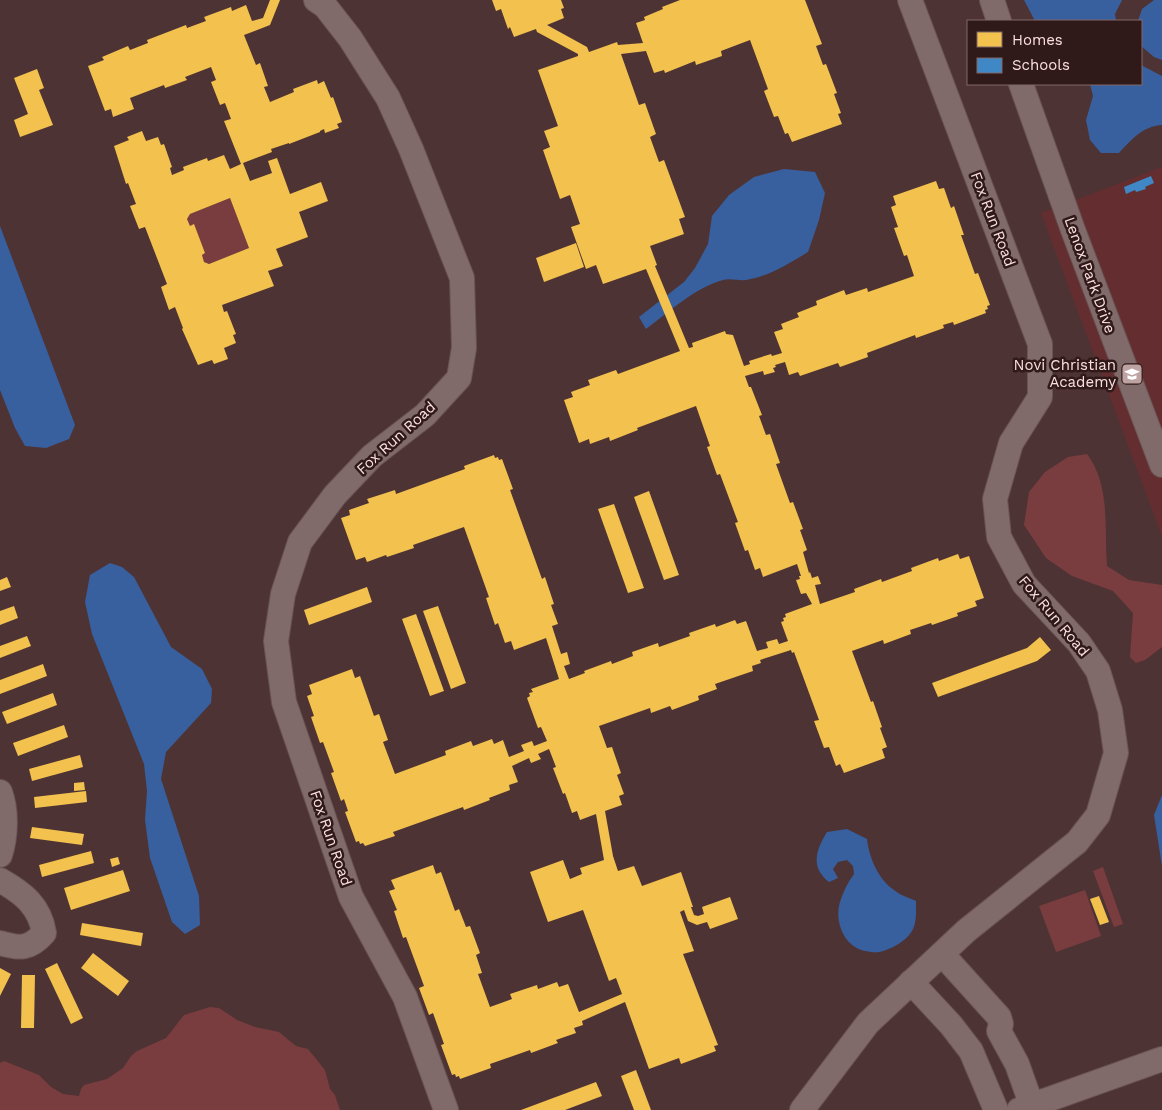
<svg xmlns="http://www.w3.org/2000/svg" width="1162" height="1110" font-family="'Work Sans',sans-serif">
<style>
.built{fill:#642e30}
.green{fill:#793d3f}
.water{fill:#385f9e}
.homes{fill:#f2c14e;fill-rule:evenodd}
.schools{fill:#3f88c5}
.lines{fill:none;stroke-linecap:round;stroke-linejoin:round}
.minor-casing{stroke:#6a5354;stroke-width:26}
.minor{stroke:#806a6a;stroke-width:24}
.labels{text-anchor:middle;stroke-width:5;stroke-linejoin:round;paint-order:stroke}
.street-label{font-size:15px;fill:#fbe0df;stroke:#301919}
.poi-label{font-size:15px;fill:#fbe0df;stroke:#301919;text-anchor:end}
</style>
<rect width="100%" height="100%" fill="#4e3334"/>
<polygon class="built" points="1162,167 1162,536 1041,213"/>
<g class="green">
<polygon points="230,198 249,248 209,264 204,262 202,255 205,253 193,225 190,226 187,219 190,214"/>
<path d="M1087,454C1111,486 1104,529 1107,566L1129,580L1162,585V647L1145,660L1136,663L1130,657L1133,613L1113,591L1072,576L1046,558L1024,525L1029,492L1045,472L1068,457Z"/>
<polygon points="1103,867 1123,924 1114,927 1093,871"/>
<polygon points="1085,890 1101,936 1056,952 1039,906"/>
<polygon points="210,1007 219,1008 237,1020 255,1027 279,1032 296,1046 308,1049 325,1070 330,1089 335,1095 340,1110 0,1110 0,1063 4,1061 39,1075 51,1087 63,1094 79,1096 81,1089 84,1085 107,1079 123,1068 131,1056 137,1051 166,1038 184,1015"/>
</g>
<g class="water">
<polygon points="1024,0 1122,0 1115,14 1116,21 1035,21"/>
<polygon points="1154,0 1162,0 1162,60 1154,57 1141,46 1141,21 1138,21 1142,9"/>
<path d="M1141,65L1162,76V125C1143,126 1131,140 1119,153H1101L1090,140L1086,120L1093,96L1090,84H1141Z"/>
<path d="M784,169L815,172L825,193L819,220L808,252C788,264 770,276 746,280C739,281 731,278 723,280C696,287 669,312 646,329L639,317L684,282L695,268L708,244L712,216L729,195L754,177Z"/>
<polygon points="0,226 75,425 69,439 46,448 25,446 15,428 0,390"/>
<polygon points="110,563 122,567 134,577 171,647 202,669 212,689 211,703 166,752 161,779 199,896 200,925 185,934 172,922 150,858 145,820 147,791 144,764 92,634 85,602 90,575"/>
<polygon points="1162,795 1162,866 1154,815"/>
<path d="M847,829L867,839C869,857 878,879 894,890C900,895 909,898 916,901C916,910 917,923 912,931C908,938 898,945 891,948C879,953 877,953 865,951C844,947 834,921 840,902C843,892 848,882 854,874L853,866L847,860L838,862L833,869L838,878L829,882C810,867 816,850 827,832Z"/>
</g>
<g class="homes">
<path d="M270,0H280L270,25L244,35L256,65L260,63L268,86L264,87L270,102L294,92L293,89L317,80L318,84L324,81L331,98L333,97L342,122L337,124L339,128L325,133L324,129L320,131V132L289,144V143L271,149L272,152L243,163L250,181L272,173L268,161L277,158L290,194L321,182L328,201L299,212L308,237L276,249L283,266L268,271L274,286L222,305L224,312L227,311L236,334L233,335L236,343L224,348L228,359L214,364L212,360L198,365L182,329L183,328L175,307L169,310L161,287L167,284L145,227L139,229L130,206L136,204L128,183L126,184L114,146L129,140L127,137L142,131L146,141L158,137L161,145L164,144L172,167L170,168L172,175L184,170L183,167L207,158L208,161L224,155L230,169L241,164L224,121L231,119L225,103L220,105L211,82L216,80L211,67L185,77L187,80L165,88L164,85L130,98L134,109L113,117L111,109L105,111L88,66L104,60L102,57L128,46L130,50L148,43L147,40L186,25L187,28L206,21L204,17L231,7L232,11L246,5L252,21L263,18ZM230,198L249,248L209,264L204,262L202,255L205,253L194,224L190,226L187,219L190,214Z"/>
<polygon points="492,0 561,0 564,8 561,9 564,18 547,25 587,47 589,52 617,42 618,45 643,43 636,23 645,20 644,17 663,9 662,7 680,0 805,0 822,44 816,46 823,65 826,64 837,93 834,94 841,113 838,114 842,124 792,142 788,133 785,134 778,116 774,117 764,91 768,89 750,40 721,51 722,56 696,65 695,61 665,73 664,70 654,73 646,51 621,54 639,105 645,103 656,134 650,137 659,162 664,160 685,217 679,219 684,234 650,246 657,265 655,266 689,348 693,347 692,343 725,331 726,334 733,335 744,366 750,364 749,361 771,354 772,356 782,353 774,332 783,329 781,324 799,317 797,313 817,305 816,301 844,290 846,295 867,288 868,292 914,276 907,255 904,256 894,228 898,227 891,207 896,205 893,196 936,181 939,189 944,188 951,208 954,206 964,235 961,235 975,274 978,273 990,305 987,306 988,309 985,310 986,313 954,325 953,322 943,325 944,328 916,338 915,335 867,353 868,357 840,367 838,363 800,376 798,372 789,375 785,362 775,365 776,367 773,368 775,372 764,375 763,371 745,376 749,387 751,387 762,415 759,416 766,435 770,434 780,463 776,464 790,503 793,502 803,529 800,530 807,550 803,552 809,573 810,572 812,578 818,576 821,584 815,585 820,604 855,592 854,589 881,579 882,582 912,571 911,568 938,558 939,561 958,554 960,559 969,556 984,598 975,601 977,606 957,613 958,616 932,625 931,623 910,630 911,634 884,644 883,640 852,651 871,702 873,701 882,727 880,728 887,747 882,749 885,758 844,773 840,764 836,766 829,747 824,748 814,721 819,720 794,652 792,653 791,650 760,660 761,663 752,666 753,671 715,684 717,689 698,696 699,700 672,710 670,706 651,713 650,708 599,726 607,748 612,747 621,773 617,775 624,794 619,796 622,805 605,811 613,856 618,871 634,866 642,886 681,872 693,907 691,907 694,915 698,916 704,914 702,907 730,897 738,919 710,929 707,922 697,925 688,921 684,910 680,912 694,951 683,954 718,1045 714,1046 716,1051 681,1064 679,1058 649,1069 625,1002 582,1021 583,1025 574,1028 576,1033 556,1040 558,1043 531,1053 530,1050 490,1064 491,1068 460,1079 459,1076 456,1077 455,1074 452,1075 441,1045 444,1044 433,1013 429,1015 419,988 424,986 406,937 403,938 394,911 397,910 389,891 395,889 391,880 433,865 436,874 441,872 455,911 459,909 466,927 470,926 480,953 476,955 482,973 478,974 490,1007 512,999 510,994 537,985 538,989 557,982 559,987 568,984 579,1012 622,994 616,978 609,981 583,910 548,922 530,872 563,860 570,879 582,874 580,868 604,860 596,814 580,820 577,811 572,813 565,793 563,794 553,768 556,767 549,749 538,754 541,759 531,763 529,758 512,766 518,782 509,785 510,790 489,798 490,800 464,810 463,807 393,832 395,836 365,846 363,843 360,844 359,841 356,842 345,812 348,811 344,799 341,801 331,773 334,772 323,742 320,743 311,717 314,716 307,696 312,694 309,685 352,669 355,678 360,676 374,716 379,714 388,740 383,742 395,774 446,755 445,751 471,741 473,746 492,739 494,744 503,740 509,757 524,751 521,745 532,741 534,746 547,741 541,727 538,728 527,698 530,696 529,693 533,692 531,689 559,679 546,638 514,650 511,641 505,643 498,623 495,625 486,598 489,597 464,527 413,545 414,548 387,557 386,555 367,562 365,557 356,560 341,518 350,515 349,510 369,503 367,499 395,490 396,494 465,469 464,466 494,455 495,458 498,457 499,460 502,459 513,489 510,490 542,579 545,577 554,604 551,605 558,624 552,626 561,654 567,652 570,664 564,666 569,679 585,673 584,671 611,661 612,664 633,656 632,652 658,643 659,647 690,636 689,633 715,624 716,627 735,620 737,624 746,621 757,651 768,648 766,642 777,639 779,644 788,641 781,622 784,621 783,618 786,617 785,614 812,604 806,593 801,594 796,580 800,579 799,576 801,576 797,564 763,577 760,568 755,570 748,550 745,551 735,523 738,522 720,474 717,475 707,447 710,446 696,406 637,428 638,430 610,441 609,437 590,444 589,439 579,443 564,400 573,397 571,392 590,385 588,380 616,370 618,374 680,351 646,269 603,284 596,265 586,269 571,227 580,224 570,195 560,199 543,150 550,147 544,131 558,126 538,70 578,56 578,54 537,32 536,29 514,37 510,27 508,29 501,9 496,11"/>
<polygon points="37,69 44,88 39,90 53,125 20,137 14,120 28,114 14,78"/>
<polygon points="576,243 584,267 544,282 536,258"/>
<polygon points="649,491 679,575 664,580 634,497"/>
<polygon points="614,504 644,588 628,593 598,509"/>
<polygon points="7,577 11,587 0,591 0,580"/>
<polygon points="367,587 372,602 309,625 304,610"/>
<polygon points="14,606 18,618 0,625 0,611"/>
<polygon points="438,606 466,683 451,689 423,611"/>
<polygon points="416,614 444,691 430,696 402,619"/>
<polygon points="27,636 31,646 0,658 0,646"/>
<polygon points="1040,637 1051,650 1037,661 938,697 932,683 1027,648"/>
<polygon points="43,664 47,676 0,694 0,680"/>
<polygon points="53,693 57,705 7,724 2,712"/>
<polygon points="64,725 68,737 18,756 13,743"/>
<polygon points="80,755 83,767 32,781 29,769"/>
<polygon points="84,782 85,790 74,791 74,783"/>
<polygon points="86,791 87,802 35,808 34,797"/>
<polygon points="32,827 84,834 82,845 30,838"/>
<polygon points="91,851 94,863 42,877 39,865"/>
<polygon points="118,857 120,864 112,867 110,859"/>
<polygon points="123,870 130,891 71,910 64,888"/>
<polygon points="1099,896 1109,922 1100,925 1090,899"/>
<polygon points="82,923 143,933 141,946 80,935"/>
<polygon points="93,953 129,981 118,996 81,968"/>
<polygon points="57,963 83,1018 71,1024 45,969"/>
<polygon points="0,968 11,974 0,996"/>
<polygon points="22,975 35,975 34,1028 21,1028"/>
<polygon points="636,1070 651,1110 634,1110 621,1076"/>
<polygon points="596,1082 602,1096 565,1110 521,1110"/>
</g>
<polygon class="schools" points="1151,176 1154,183 1145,187 1146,189 1136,192 1135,190 1126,194 1124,187"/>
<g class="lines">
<g class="minor-casing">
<g id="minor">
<polyline points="316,0 325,6 350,38 388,98 411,149 462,278 464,348 459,378 425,415 372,456 335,495 300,542 283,594 276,641 284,702 351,897 405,997 446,1110"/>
<polyline points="992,0 999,21"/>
<polyline points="1021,84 1073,230 1162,465"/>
<path d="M0,792C7,811 6,836 0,855"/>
<path d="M0,880C23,893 40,906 44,933C30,949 20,949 0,943"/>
<polyline points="942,954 999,1017 1001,1024 999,1031 1017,1064 1032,1106"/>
<polyline points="911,982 951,1025 971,1051 996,1110"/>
<polyline points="802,1110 868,1023 966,931 1077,842 1098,815 1116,753 1110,710 1098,671 1079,643 1024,584 999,537 995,499 1011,443 1040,397 1040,344 910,0"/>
<polyline points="1019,1110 1162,1059"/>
</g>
</g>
<use href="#minor" class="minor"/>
</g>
<defs>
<g id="school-square" transform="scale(1.125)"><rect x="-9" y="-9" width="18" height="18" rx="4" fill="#bea3a3" stroke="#301919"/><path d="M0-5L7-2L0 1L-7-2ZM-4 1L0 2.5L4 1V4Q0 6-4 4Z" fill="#fff"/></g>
</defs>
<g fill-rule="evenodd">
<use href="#school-square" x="1132" y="374"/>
</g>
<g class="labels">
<g class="street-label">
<text transform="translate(993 219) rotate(69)" y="5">Fox Run Road</text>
<text transform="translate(1090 275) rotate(70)" y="5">Lenox Park Drive</text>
<text transform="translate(396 438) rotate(-42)" y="5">Fox Run Road</text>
<text transform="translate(1054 616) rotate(50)" y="5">Fox Run Road</text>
<text transform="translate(331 838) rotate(71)" y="5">Fox Run Road</text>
</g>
<g class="poi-label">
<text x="1116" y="370">Novi Christian<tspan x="1116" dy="17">Academy</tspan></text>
</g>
</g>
<rect x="967" y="20" width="175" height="65" fill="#301919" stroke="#816968"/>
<rect x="977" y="32" width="25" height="15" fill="#f2c14e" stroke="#816968"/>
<text x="1012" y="45" font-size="15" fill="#fbe0df">Homes</text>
<rect x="977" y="58" width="25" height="15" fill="#3f88c5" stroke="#816968"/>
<text x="1012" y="70" font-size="15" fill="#fbe0df">Schools</text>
</svg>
